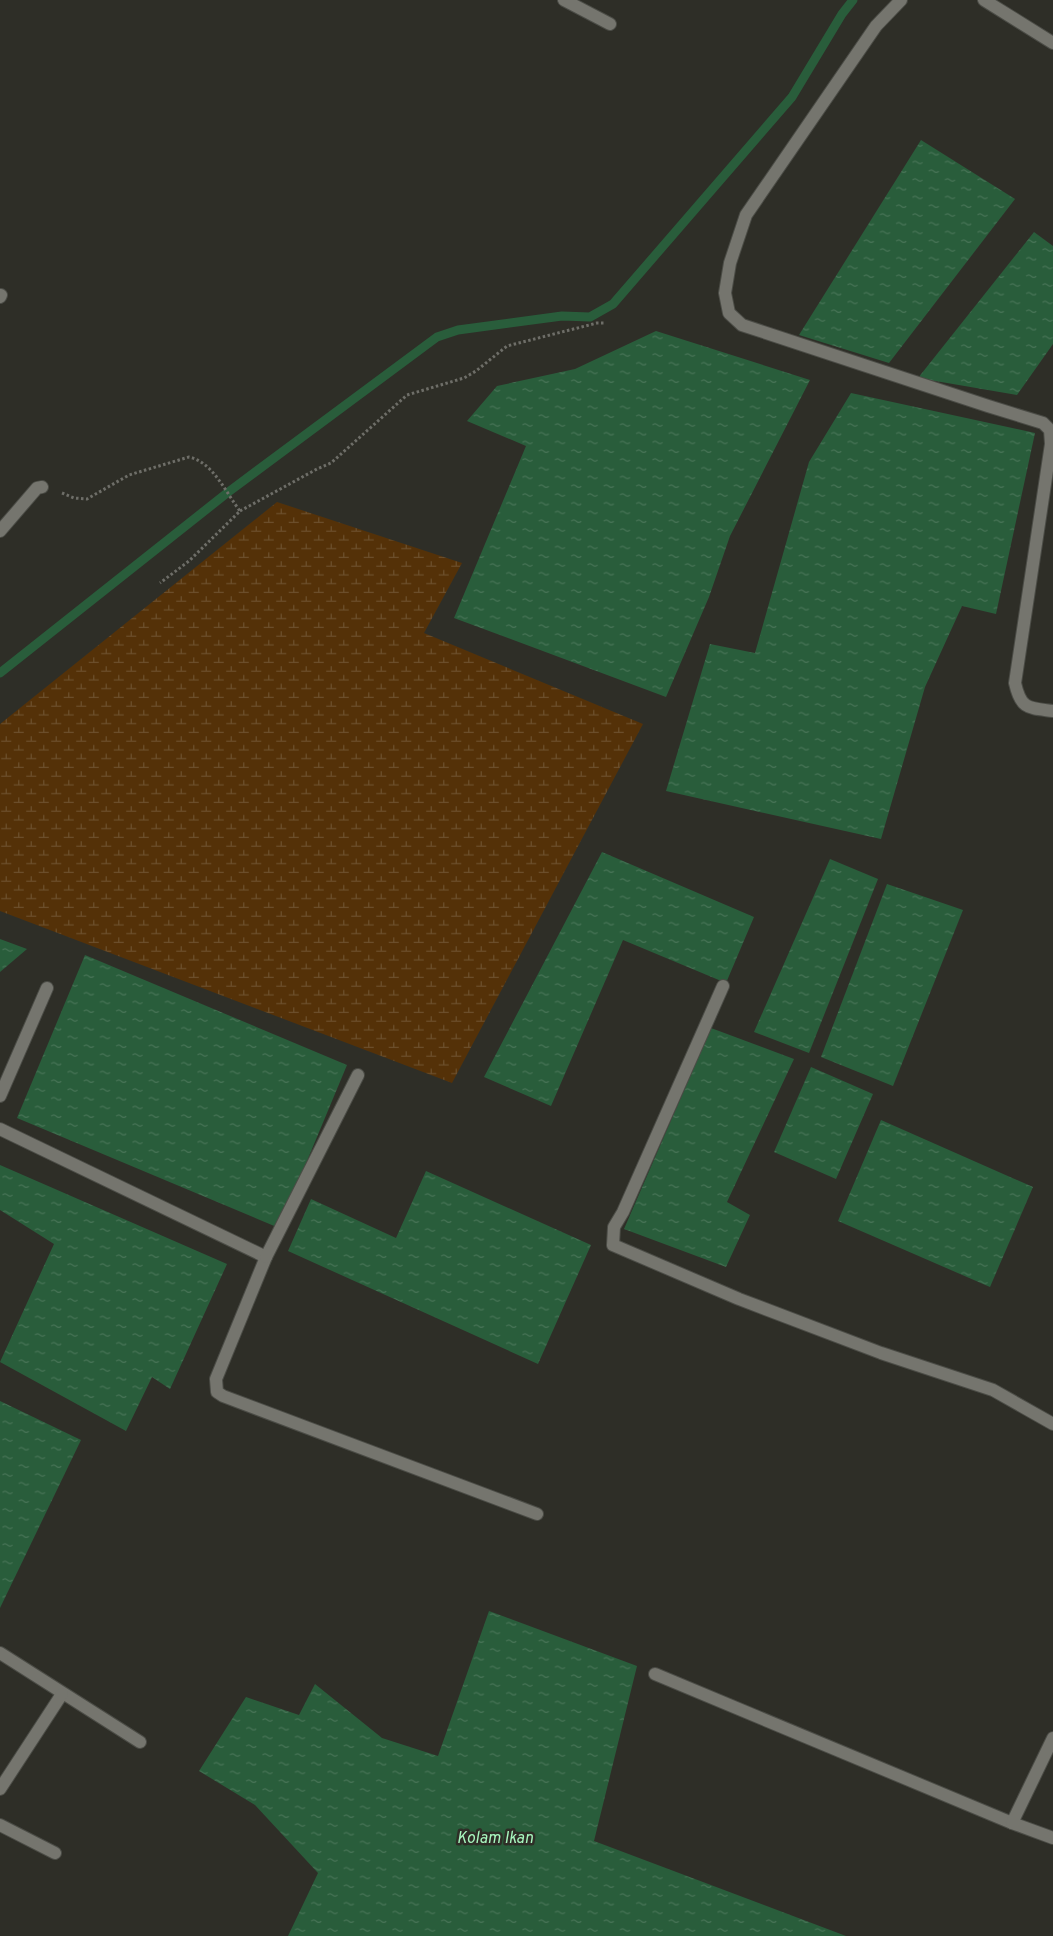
<svg xmlns="http://www.w3.org/2000/svg" width="1053" height="1936" font-family="Overpass,sans-serif">
<style>
.wetland{fill:url(#wetland-marsh)}
.water{fill:url(#water-ripples)}
.lines{fill:none;stroke-linecap:round;stroke-linejoin:round}
.stream{stroke:#295d3b;stroke-width:9}
.minor-casing{stroke:#4b4c46;stroke-width:14}
.path{stroke:#6e6e68;stroke-width:3;stroke-dasharray:2.5 2.5;stroke-linecap:butt}
.minor{stroke:#75756e;stroke-width:12}
.labels{text-anchor:middle;stroke-width:5;stroke-linejoin:round;paint-order:stroke}
.water-label{font-size:16px;font-style:italic;fill:#a8f8bf;stroke:#2e2e27}
</style>
<defs>
<pattern id="wetland-marsh" width="20" height="14" patternUnits="userSpaceOnUse" patternTransform="scale(1.25)"><rect width="20" height="14" fill="#543108"/><path d="M1 5h8M5 5V1M11 12h8M15 12V8" fill="none" stroke="#6c4f2c"/></pattern>
<pattern id="water-ripples" width="26" height="14" patternUnits="userSpaceOnUse" patternTransform="scale(1.25)"><rect width="26" height="14" fill="#295d3b"/><path d="M2 4q2-2 4 0t4 0M15 11q2-2 4 0t4 0" fill="none" stroke="#487457"/></pattern>
</defs>
<rect width="100%" height="100%" fill="#2e2e27"/>
<polygon class="wetland" points="277,502 462,563 424,633 643,724 452,1083 0,911 0,724"/>
<g class="water">
<polygon points="921,140 1015,199 889,363 799,335"/>
<polygon points="1034,232 1053,246 1053,344 1017,395 918,378"/>
<polygon points="656,331 810,380 730,536 709,597 666,697 454,618 526,446 467,421 497,386 575,369"/>
<polygon points="851,393 1035,433 996,614 962,606 925,687 881,839 666,791 710,644 755,653 809,462"/>
<polygon points="602,852 754,917 726,983 623,940 551,1106 484,1077"/>
<polygon points="830,859 878,879 809,1053 754,1032"/>
<polygon points="887,884 963,910 893,1086 821,1057"/>
<polygon points="0,939 27,949 0,972"/>
<polygon points="85,955 347,1065 279,1228 17,1118"/>
<polygon points="711,1028 794,1059 727,1202 750,1215 726,1267 624,1229"/>
<polygon points="811,1067 873,1094 836,1179 774,1152"/>
<polygon points="881,1120 1033,1187 990,1287 838,1221"/>
<polygon points="0,1165 227,1264 170,1389 152,1377 126,1431 0,1362 54,1244 0,1210"/>
<polygon points="426,1171 591,1245 538,1364 288,1251 311,1199 396,1238"/>
<polygon points="0,1401 81,1440 0,1608"/>
<polygon points="489,1611 637,1666 594,1841 846,1936 288,1936 318,1873 255,1805 199,1771 246,1697 299,1715 315,1684 382,1738 438,1756"/>
</g>
<g class="lines">
<polyline class="stream" points="0,673 227,493 437,337 458,330 562,316 590,317 613,304 792,97 842,14 853,0"/>
<g class="minor-casing">
<g id="minor">
<polyline points="564,0 610,24"/>
<path d="M901,0L876,26L746,215L730,263L725,293L729,313L742,325L988,406L1043,423L1050,430L1051,444L1015,683C1021,710 1029,708 1053,711"/>
<polyline points="984,0 1053,43"/>
<polyline points="0,297 1,295"/>
<polyline points="0,531 37,488 42,487"/>
<polyline points="723,986 623,1212 614,1227 613,1245 739,1299 881,1353 993,1390 1053,1424"/>
<polyline points="0,1096 47,988"/>
<polyline points="0,1129 266,1257 216,1379 217,1392 223,1396 537,1514"/>
<polyline points="266,1257 358,1075"/>
<polyline points="0,1653 140,1742"/>
<polyline points="655,1674 1012,1823"/>
<polyline points="1053,1738 1012,1823 1053,1838"/>
<polyline points="0,1789 62,1694"/>
<polyline points="0,1825 55,1853"/>
</g>
</g>
<g class="path">
<path d="M62,493L74,498L87,499L129,475L189,457C213,462 226,493 240,511L189,561L160,583"/>
<polyline points="240,511 317,469 331,463 407,395 464,378 476,371 507,346 597,323 604,323"/>
</g>
<use href="#minor" class="minor"/>
</g>
<g class="labels">
<g class="water-label">
<text x="495" y="1843">Kolam Ikan</text>
</g>
</g>
</svg>
